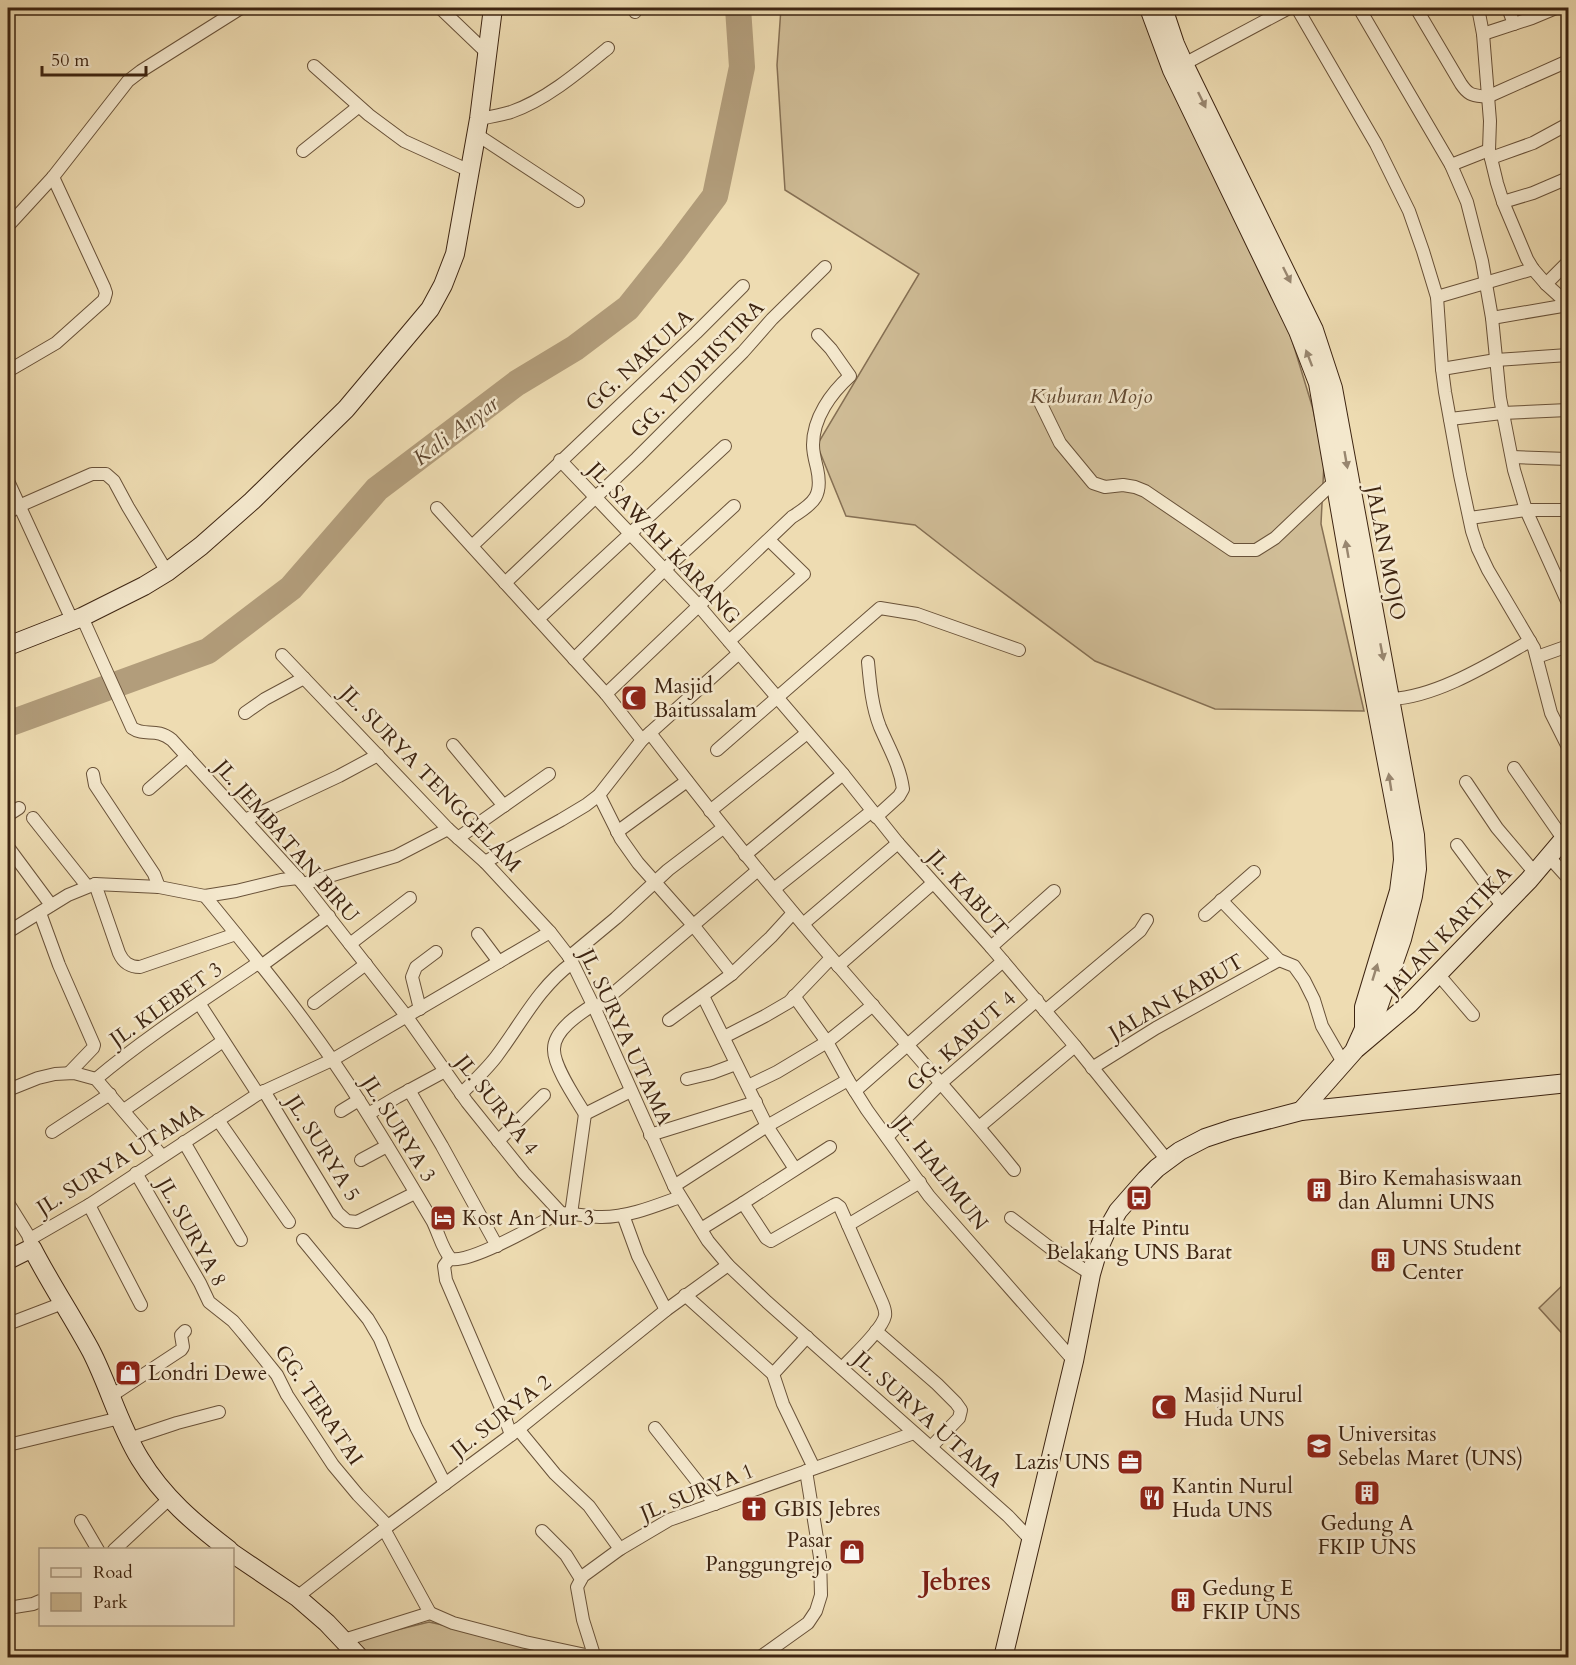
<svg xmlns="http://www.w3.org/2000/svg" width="1576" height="1665" font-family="Cardo,serif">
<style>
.green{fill:#d0bd97;stroke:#867054;stroke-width:1.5}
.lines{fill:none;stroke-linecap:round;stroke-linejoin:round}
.river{stroke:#b29d7b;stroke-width:26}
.street-casing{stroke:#695239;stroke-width:14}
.secondary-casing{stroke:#3d2411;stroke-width:20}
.street{stroke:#f4e8cd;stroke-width:12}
.secondary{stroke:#f4e8cd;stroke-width:18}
.oneway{fill:#98866f}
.labels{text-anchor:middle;stroke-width:5;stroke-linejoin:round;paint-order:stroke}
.street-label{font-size:21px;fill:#3d2411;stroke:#f4e8cd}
.park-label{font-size:21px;font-style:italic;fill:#624a32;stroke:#f4e8cd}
.poi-label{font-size:21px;fill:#3d2411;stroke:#f4e8cd;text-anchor:start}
.water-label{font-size:22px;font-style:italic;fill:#604831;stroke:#f4e8cd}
.district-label{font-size:27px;font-weight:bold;fill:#7a1f14;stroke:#f4e8cd}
</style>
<rect width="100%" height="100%" fill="#eedcb2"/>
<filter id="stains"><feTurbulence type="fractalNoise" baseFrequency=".00333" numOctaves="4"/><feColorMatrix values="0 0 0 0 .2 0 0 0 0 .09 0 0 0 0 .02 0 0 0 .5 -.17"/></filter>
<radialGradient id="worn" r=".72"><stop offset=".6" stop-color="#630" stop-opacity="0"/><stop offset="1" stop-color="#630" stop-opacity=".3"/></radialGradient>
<g class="green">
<polygon points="781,8 1141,8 1281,304 1313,409 1324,463 1321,524 1364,711 1215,709 1095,661 978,574 915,525 846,516 817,445 919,274 785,190 777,65"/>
<polygon points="1568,1280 1568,1340 1539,1308"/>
<polygon points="429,1622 589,1657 363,1657 348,1642"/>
</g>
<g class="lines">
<polyline class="river" points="8,724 208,651 291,588 377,489 517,383 575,348 628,308 672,253 715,196 742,67 738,8"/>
<g class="street-casing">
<g id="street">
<polyline points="440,8 487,53"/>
<polyline points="1297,8 1376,144 1409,211 1423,251 1437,297 1442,369 1445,392 1460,475 1472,531 1478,549 1488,570 1534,648 1551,713 1568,747"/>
<polyline points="1359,8 1451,165 1467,202 1482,261 1492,318 1500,398 1514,470 1526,510 1568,603"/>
<path d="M1416,8L1461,84C1469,96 1473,95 1487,97L1568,61"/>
<polyline points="1478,8 1483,34 1490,121 1489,150 1497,183 1503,202 1527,259 1533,269 1546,284 1568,304"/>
<polyline points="1508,8 1514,24"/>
<polyline points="635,12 636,8"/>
<polyline points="1483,34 1532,18 1556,8"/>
<polyline points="1184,64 1289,8"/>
<polyline points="314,66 369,115 404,141 470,171"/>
<path d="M479,119C490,117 501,115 511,112C546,100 580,71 608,48"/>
<polyline points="476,134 578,201"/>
<polyline points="303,151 358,107"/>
<polyline points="1491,158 1533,143 1568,124"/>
<polyline points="1451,165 1489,150"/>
<polyline points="1503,202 1533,193 1568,178"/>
<polyline points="8,226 53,177 128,81 141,71 241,8"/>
<polyline points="1546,284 1568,262"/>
<polyline points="1437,297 1533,269"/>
<polyline points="1492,318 1568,305"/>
<polyline points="1442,369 1496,360 1568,355"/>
<polyline points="8,371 56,343 104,300 106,293 104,287 53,177"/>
<polyline points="1038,398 1060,443 1093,483 1105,487 1123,485 1135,487 1145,491 1232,550 1256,550 1275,538 1335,481"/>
<polyline points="1450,419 1502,413 1568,410"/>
<polyline points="1512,457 1568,459"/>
<polyline points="560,460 699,606 739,653 843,774 898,843 991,947 1075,1046 1167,1160"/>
<polyline points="8,481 72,620"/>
<polyline points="437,508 606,694 642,740"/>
<polyline points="8,513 19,506 92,474 106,474 114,481 128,507 167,572"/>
<polyline points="1470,518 1526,510 1568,510"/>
<polyline points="472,546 696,333 743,286"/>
<polyline points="505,583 637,458 743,352 772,319 825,267"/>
<path d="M82,617L132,728C145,737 156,727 172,740L303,884L407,1017L467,1102L524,1173L561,1213"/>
<polyline points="538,619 725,446"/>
<polyline points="729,641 804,574 769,540"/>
<polyline points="282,655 448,829 485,862 550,932"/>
<polyline points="1537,657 1568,646"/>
<polyline points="574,659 664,570 734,506"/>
<path d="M868,662C870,684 872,707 880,727C889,748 900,766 903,789L899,796L876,817"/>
<path d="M606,694L792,517C815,503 823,495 817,468C815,460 813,453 813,445C813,418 831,393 850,376L831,349L818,335"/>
<path d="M1391,699C1437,697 1491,663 1530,641"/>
<polyline points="245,713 265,699 304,678"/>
<path d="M650,733C710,811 771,888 836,963C895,1032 957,1099 1014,1170"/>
<polyline points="453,745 504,806"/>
<polyline points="717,750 880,608 917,614 1019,650"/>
<polyline points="1514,768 1564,840"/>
<polyline points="93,774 95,785 154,874 159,887"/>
<polyline points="1466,782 1497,828 1535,873"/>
<polyline points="149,789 187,756"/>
<polyline points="599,795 621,839 638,863 693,925 732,974"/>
<polyline points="710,811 807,733"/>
<polyline points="8,815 19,808"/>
<polyline points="33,818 87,886"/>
<polyline points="245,820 339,776 378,755"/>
<polyline points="617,832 687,781"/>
<polyline points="458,838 549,774"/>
<polyline points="1457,845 1503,907"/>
<polyline points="8,847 51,905"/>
<polyline points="745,855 843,774"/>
<polyline points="1549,857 1568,878"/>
<polyline points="485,862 561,820 586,805 599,795 642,740 739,653"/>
<path d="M95,884L119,953C123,962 129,967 140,967L236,934"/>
<polyline points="303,884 396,856 448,829"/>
<polyline points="774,889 872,811"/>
<path d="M205,896C260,963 316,1031 362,1105C386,1143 410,1183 433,1222C439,1234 442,1249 451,1259C471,1263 535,1226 555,1215C570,1210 586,1218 602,1217C629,1217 655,1206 680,1197"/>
<polyline points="1221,900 1279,960 1294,966 1304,980 1314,1000 1322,1026 1344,1064"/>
<polyline points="40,913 59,965 94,1045 93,1048 69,1073"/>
<polyline points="1205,915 1254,872"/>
<polyline points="803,924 898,843"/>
<polyline points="8,932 68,895 95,884 159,887 205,896 236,891 281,880 298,878"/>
<polyline points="478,934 499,962"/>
<polyline points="350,944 410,898"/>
<polyline points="991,947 1054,891"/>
<polyline points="569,957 616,918 668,870 723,828"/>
<polyline points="261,966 329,916"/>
<polyline points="838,966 933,883"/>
<polyline points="1438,974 1473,1015"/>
<polyline points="703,996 767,1126 795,1169"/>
<polyline points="794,996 827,1042 848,1080 867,1110 929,1196 1074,1361"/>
<polyline points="199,1003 258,1094"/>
<polyline points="314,1003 366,964"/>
<polyline points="420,1009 412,977 416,967 436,952"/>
<polyline points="595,1009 758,870"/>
<polyline points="1045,1011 1140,931 1147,920"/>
<polyline points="669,1020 732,974 771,937 793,913"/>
<polyline points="724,1037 765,1016 789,1002 831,958"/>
<polyline points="1092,1068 1156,1028 1279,960"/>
<path d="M96,1079C147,1036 204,1000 258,963"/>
<polyline points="687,1079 712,1073 736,1064"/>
<polyline points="748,1086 777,1072 827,1042 873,1005"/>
<polyline points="8,1090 38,1078 55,1074 74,1073 96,1079 162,1156"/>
<polyline points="409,1090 442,1146 497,1246"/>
<polyline points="264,1091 338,1213 347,1221 357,1222 415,1193"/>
<polyline points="855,1091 1003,961"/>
<path d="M461,1094C473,1082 486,1070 496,1057C521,1024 538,988 572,963"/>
<polyline points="124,1110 223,1041"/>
<polyline points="341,1111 359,1100"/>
<polyline points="370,1113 397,1097 445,1071"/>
<path d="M585,1114C576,1099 554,1067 554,1050C553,1031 579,1014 593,1005"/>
<polyline points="585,1114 631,1091"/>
<polyline points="218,1120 289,1222"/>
<polyline points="979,1127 1075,1046"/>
<polyline points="52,1132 110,1094"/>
<polyline points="650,1135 756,1102"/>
<polyline points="887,1137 941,1083 1037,1000"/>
<polyline points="498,1141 544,1095"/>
<polyline points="184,1142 241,1240"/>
<path d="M830,1147L743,1203L766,1238L771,1241L834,1205L836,1204L840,1207L882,1302C884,1307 886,1311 885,1316C882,1330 852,1357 842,1368"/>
<polyline points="361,1160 387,1146"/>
<polyline points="136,1173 200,1283 209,1302 233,1321 244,1334 277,1375 287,1395 333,1465 358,1495 388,1526"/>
<polyline points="674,1186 767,1126 848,1080"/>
<polyline points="8,1203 28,1235 31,1244"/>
<polyline points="89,1205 141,1305"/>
<polyline points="571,1214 585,1114"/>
<polyline points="623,1215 638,1256 666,1310"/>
<polyline points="1011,1218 1049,1247 1091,1274"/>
<polyline points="848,1225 920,1182"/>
<polyline points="701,1229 743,1203"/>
<polyline points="30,1239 89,1205 258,1094 332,1060 550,932 570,958 595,1009 674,1186 708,1241 728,1265 767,1302 1008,1516 1030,1539"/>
<polyline points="303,1240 368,1319 380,1339 416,1427 445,1484"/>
<polyline points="450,1258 444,1266 446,1280 504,1415 511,1435"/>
<polyline points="685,1295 773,1374 783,1404 814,1468"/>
<polyline points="8,1324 63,1303"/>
<polyline points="876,1331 937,1384 956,1403 961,1410 959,1418 931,1447"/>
<polyline points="773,1374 807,1337"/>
<polyline points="111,1396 181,1350 183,1347 181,1335 185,1331"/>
<polyline points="655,1428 715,1504"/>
<polyline points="518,1429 555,1474 589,1506 620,1549"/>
<polyline points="129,1439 177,1423 219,1412"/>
<polyline points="8,1445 120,1418"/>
<polyline points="81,1521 98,1550"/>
<polyline points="384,1529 430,1613"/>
<polyline points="542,1531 566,1555 581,1579"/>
<polyline points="114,1550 169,1499"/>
<polyline points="297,1597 388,1526 511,1435 666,1310 728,1265"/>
<polyline points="8,1608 33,1604 40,1601"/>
<polyline points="344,1640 430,1613 453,1623 525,1642 595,1657"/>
<polyline points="595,1658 583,1620 577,1587 583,1576 620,1549 669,1520 914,1433"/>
<polyline points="759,1658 808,1623 816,1611 821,1595 820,1557 806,1471"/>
</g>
</g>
<g class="secondary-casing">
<g id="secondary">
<polyline points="1149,8 1172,70 1298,331 1318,383 1353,584 1402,842 1403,860 1399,891 1364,1007 1364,1029"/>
<polyline points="1163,8 1175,44 1184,64 1314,330 1333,388 1415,835 1417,869 1413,896 1402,939 1378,1008 1364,1029 1354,1051 1301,1111"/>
<polyline points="8,646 82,617 144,586 167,572 201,546 252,501 346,409 430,309 443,285 455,254 479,119 493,8"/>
<polyline points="1357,1048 1409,1004 1529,880 1568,834"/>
<path d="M8,1260L32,1248C50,1283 72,1316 91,1351C109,1386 119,1425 140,1459C163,1497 194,1523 229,1550"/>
<polyline points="232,1553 297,1597 327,1623 360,1658"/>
<polyline points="1003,1658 1074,1361 1091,1274 1098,1250 1106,1232 1118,1211 1146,1179 1157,1168 1180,1151 1205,1138 1232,1129 1301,1111 1568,1083"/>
</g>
</g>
<use href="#street" class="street"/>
<use href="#secondary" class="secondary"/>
</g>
<defs><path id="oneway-solid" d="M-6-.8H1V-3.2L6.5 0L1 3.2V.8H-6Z" transform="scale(1.5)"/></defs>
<g class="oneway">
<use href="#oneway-solid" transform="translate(1202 100) rotate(64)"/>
<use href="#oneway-solid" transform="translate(1287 275) rotate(64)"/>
<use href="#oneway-solid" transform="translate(1309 358) rotate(-111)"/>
<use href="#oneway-solid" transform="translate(1346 460) rotate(80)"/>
<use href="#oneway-solid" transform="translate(1347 549) rotate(-100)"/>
<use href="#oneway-solid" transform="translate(1382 652) rotate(79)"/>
<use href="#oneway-solid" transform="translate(1390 782) rotate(-99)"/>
<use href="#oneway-solid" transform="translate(1375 972) rotate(-73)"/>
</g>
<defs>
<g id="mosque-square" transform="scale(1.35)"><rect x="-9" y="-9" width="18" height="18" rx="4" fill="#8f2418" stroke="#f4e8cd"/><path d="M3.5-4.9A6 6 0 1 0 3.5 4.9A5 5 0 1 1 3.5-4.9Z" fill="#fff"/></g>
<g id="building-square" transform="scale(1.35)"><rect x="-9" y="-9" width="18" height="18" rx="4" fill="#8f2418" stroke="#f4e8cd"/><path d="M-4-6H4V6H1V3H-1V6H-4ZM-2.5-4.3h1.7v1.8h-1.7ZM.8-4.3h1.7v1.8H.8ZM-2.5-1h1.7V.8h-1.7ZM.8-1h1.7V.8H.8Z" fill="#fff"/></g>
<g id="bus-square" transform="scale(1.35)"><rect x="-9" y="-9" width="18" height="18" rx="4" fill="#8f2418" stroke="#f4e8cd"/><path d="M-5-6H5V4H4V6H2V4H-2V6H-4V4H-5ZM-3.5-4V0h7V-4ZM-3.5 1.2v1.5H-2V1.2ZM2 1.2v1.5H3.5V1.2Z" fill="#fff"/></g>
<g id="hotel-square" transform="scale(1.35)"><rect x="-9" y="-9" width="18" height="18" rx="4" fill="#8f2418" stroke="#f4e8cd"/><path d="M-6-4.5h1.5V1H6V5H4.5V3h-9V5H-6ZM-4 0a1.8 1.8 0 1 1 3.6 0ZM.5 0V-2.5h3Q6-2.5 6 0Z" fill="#fff"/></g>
<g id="shop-square" transform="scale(1.35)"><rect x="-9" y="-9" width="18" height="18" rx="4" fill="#8f2418" stroke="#f4e8cd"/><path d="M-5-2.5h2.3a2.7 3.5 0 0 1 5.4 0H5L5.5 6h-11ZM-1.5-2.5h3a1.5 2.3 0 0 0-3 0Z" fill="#fff"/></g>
<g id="university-square" transform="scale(1.35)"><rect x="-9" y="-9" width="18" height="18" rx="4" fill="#8f2418" stroke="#f4e8cd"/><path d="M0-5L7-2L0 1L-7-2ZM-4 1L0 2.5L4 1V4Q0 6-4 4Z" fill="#fff"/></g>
<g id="office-square" transform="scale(1.35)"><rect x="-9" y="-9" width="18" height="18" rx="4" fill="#8f2418" stroke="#f4e8cd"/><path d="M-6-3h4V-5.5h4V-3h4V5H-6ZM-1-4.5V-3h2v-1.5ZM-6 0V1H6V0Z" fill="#fff"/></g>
<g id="restaurant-square" transform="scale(1.35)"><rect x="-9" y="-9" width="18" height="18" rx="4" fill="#8f2418" stroke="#f4e8cd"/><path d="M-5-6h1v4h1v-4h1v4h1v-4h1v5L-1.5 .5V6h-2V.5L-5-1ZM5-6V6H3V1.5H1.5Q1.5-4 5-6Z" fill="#fff"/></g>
<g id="church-square" transform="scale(1.35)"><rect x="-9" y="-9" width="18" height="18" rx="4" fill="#8f2418" stroke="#f4e8cd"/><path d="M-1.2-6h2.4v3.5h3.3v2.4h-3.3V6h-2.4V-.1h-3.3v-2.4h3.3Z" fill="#fff"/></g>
</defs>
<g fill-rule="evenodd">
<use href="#mosque-square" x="634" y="698"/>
<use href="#building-square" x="1319" y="1190"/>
<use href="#bus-square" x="1139" y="1198"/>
<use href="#hotel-square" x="443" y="1218"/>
<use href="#building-square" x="1383" y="1260"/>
<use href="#shop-square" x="128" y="1373"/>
<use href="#mosque-square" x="1164" y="1407"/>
<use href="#university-square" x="1319" y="1446"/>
<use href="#office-square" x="1130" y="1462"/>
<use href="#building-square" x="1367" y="1493"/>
<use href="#restaurant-square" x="1152" y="1498"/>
<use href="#church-square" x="754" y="1509"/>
<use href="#shop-square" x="852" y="1552"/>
<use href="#building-square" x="1183" y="1600"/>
</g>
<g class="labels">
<g class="street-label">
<text transform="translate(639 360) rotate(-43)" y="7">GG. NAKULA</text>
<text transform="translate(697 369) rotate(-46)" y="7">GG. YUDHISTIRA</text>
<text transform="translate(664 543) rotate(47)" y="7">JL. SAWAH KARANG</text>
<text transform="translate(1386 553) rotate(79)" y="7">JALAN MOJO</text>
<text transform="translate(431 779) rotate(46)" y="7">JL. SURYA TENGGELAM</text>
<text transform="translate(287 841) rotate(49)" y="7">JL. JEMBATAN BIRU</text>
<text transform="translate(968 893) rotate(48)" y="7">JL. KABUT</text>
<text transform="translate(1448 931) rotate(-46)" y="7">JALAN KARTIKA</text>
<text transform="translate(1176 997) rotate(-30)" y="7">JALAN KABUT</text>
<text transform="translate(166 1004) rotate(-35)" y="7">JL. KLEBET 3</text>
<text transform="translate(626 1037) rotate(65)" y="7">JL. SURYA UTAMA</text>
<text transform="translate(961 1041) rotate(-42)" y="7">GG. KABUT 4</text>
<text transform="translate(497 1105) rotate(52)" y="7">JL. SURYA 4</text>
<text transform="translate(399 1129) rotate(58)" y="7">JL. SURYA 3</text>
<text transform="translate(323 1148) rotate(58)" y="7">JL. SURYA 5</text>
<text transform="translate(120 1159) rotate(-32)" y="7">JL. SURYA UTAMA</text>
<text transform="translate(941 1173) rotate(52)" y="7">JL. HALIMUN</text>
<text transform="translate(192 1232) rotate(61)" y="7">JL. SURYA 8</text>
<text transform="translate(319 1405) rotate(56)" y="7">GG. TERATAI</text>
<text transform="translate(501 1416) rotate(-38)" y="7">JL. SURYA 2</text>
<text transform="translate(928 1419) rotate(42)" y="7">JL. SURYA UTAMA</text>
<text transform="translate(697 1492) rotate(-22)" y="7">JL. SURYA 1</text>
</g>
<g class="park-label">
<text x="1091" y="403">Kuburan Mojo</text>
</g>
<g class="poi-label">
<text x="654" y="693">Masjid<tspan x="654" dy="24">Baitussalam</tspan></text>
<text x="1338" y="1185">Biro Kemahasiswaan<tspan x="1338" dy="24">dan Alumni UNS</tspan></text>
<text x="462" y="1225">Kost An Nur 3</text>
<text x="1139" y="1235" text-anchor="middle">Halte Pintu<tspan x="1139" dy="24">Belakang UNS Barat</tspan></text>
<text x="1402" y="1255">UNS Student<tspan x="1402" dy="24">Center</tspan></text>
<text x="148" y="1380">Londri Dewe</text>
<text x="1184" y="1402">Masjid Nurul<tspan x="1184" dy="24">Huda UNS</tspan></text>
<text x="1338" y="1441">Universitas<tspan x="1338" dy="24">Sebelas Maret (UNS)</tspan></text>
<text x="1110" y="1469" text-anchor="end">Lazis UNS</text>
<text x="1172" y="1493">Kantin Nurul<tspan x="1172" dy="24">Huda UNS</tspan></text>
<text x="774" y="1516">GBIS Jebres</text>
<text x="1367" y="1530" text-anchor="middle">Gedung A<tspan x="1367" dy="24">FKIP UNS</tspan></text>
<text x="832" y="1547" text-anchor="end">Pasar<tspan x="832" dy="24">Panggungrejo</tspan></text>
<text x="1202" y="1595">Gedung E<tspan x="1202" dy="24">FKIP UNS</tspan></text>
</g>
<g class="water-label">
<text transform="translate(455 430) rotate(-37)" y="8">Kali Anyar</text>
</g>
<g class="district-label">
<text x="956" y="1590">Jebres</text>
</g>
</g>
<rect width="1576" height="1665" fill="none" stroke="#eedcb2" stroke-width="30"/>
<rect x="9" y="9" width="1558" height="1647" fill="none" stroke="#3d2411" stroke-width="3"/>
<rect x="15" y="15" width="1546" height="1635" fill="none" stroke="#3d2411" stroke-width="1.5"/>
<rect x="39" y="1548" width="195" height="78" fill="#f4e8cd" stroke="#ab9a82" stroke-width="1.5"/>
<rect x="51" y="1568" width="30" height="9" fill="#f4e8cd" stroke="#ab9a82" stroke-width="1.5"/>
<text x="93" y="1578" font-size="18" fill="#3d2411">Road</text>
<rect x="51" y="1593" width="30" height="18" fill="#d0bd97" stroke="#ab9a82" stroke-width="1.5"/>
<text x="93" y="1608" font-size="18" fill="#3d2411">Park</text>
<path d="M42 66v9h104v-9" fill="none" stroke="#3d2411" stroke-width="3"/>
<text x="51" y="66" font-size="18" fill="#3d2411" stroke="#f4e8cd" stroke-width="4.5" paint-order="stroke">50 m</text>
<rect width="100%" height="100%" filter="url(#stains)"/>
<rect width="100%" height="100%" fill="url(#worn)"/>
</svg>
